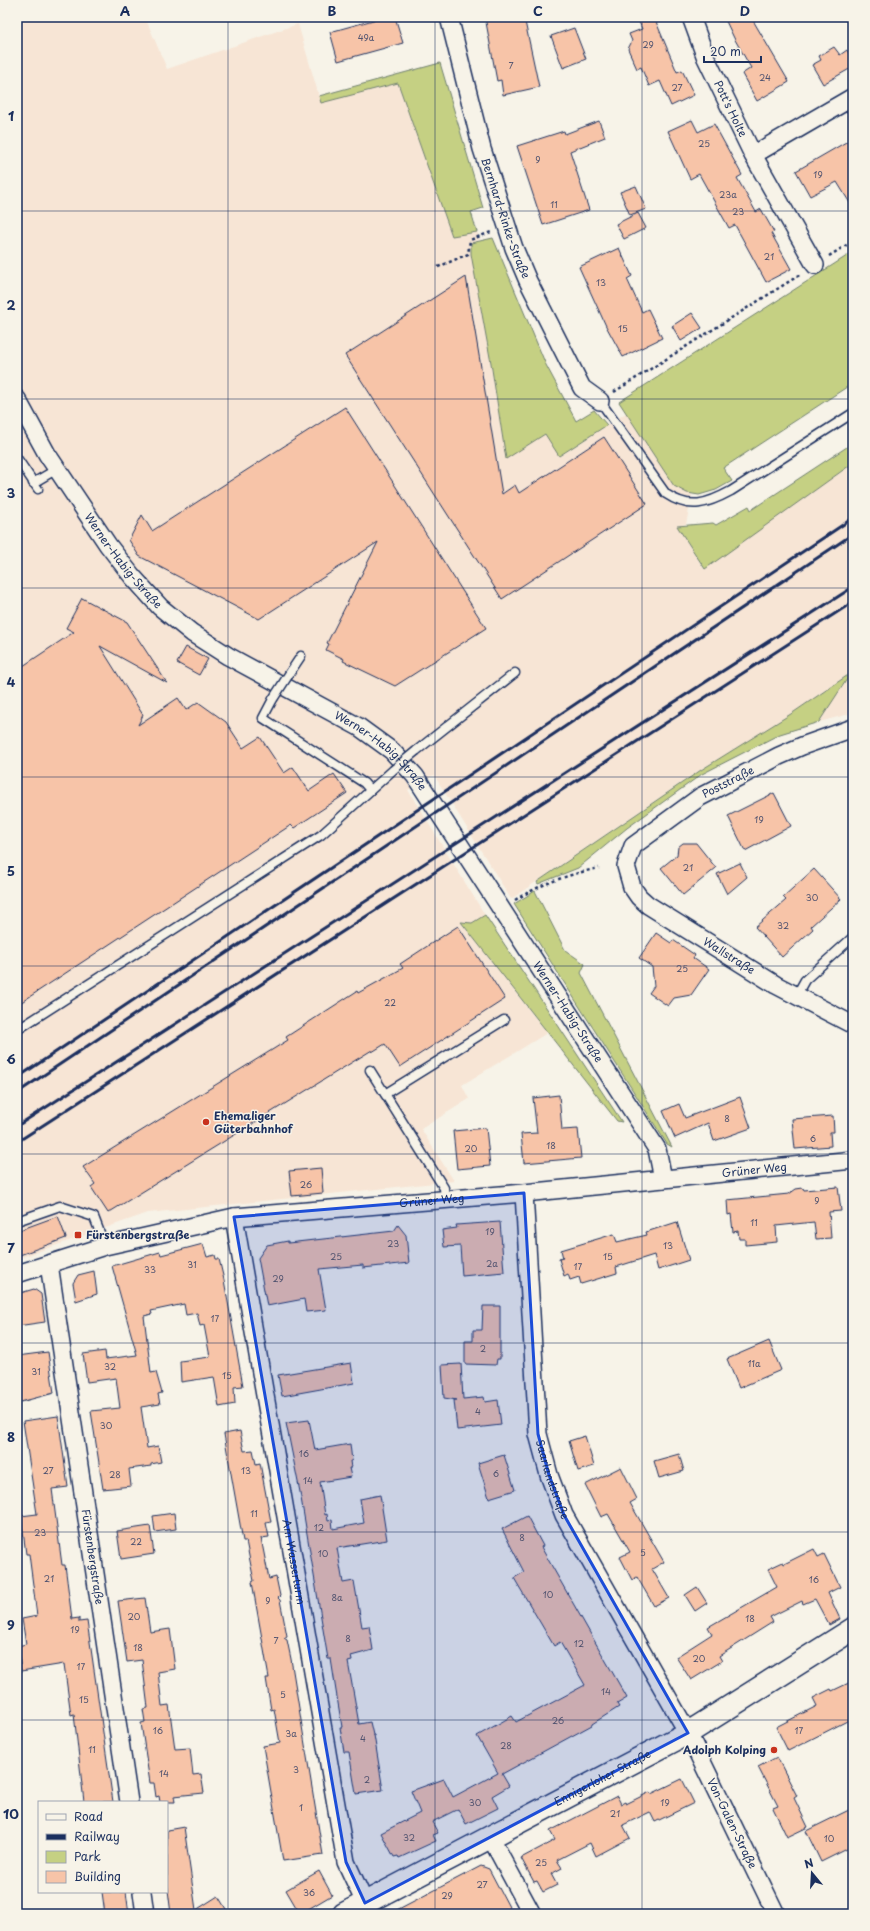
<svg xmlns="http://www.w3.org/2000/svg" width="870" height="1931" font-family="'Playpen Sans',sans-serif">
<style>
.built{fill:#f7e5d5}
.green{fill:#c5d083;stroke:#708070}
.building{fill:#f7c4a8;stroke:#1b2f5e}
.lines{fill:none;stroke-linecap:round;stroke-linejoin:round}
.lane-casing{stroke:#1b2f5e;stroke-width:11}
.street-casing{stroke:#1b2f5e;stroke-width:20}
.secondary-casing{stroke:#1b2f5e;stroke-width:25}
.path{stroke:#1b2f5e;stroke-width:2.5;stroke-dasharray:3 3;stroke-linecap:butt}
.lane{stroke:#f7f3e8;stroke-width:8}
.street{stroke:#f7f3e8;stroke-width:17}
.secondary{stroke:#f7f3e8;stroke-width:22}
.rail{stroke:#1b2f5e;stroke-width:3}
.lane-bridge-casing{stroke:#1b2f5e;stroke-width:11;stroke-linecap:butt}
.lane-bridge{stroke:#f7f3e8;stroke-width:8}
.marked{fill:#1d4ed8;fill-opacity:0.2;stroke:#1d4ed8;stroke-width:3;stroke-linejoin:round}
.grid{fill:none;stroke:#1b2f5e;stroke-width:1;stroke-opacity:0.55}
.poi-dot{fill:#c8321e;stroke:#f7f3e8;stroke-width:1.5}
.labels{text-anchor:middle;stroke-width:3;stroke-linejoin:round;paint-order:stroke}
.number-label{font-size:9px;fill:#525470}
.street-label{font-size:11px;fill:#1b2f5e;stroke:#f7f3e8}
.poi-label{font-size:11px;font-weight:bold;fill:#1b2f5e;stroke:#f7f3e8;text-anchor:start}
.neatline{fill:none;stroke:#1b2f5e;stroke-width:1.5}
.grid-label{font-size:13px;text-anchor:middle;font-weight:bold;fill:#1b2f5e}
</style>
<rect width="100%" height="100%" fill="#f7f3e8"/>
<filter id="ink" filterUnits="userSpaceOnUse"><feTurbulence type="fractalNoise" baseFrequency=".025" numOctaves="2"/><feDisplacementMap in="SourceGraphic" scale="8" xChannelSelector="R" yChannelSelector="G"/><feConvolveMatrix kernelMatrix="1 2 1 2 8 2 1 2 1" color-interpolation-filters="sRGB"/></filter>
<g filter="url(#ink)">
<polygon class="built" points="17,17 145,17 167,69 298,24 321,103 398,83 452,236 477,232 480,240 471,243 506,458 545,434 560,456 626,413 674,486 692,495 686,524 677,526 704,569 853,463 853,713 819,722 850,673 794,712 700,770 511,899 434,775 408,790 485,915 472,923 461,922 547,1033 462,1085 469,1099 421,1129 454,1181 148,1213 17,1259"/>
<g class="green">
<polygon points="440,63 483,208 471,212 477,232 452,236 398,83 321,103 319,96"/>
<polygon points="493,238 546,365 576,421 594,410 607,425 559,456 545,434 506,459 491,363 471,254 471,243"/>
<polygon points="853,252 853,383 723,468 732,481 716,490 699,495 687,493 674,486 619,402"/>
<polygon points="853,443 853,463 705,569 677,526 713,523 716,525 749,506 751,510"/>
<polygon points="851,673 819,722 780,734 702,774 627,828 578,868 538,884 537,882 701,770 794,712"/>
<polygon points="535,891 565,950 585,964 581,973 672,1147 667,1144 514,904"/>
<polygon points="485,915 622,1122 617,1121 461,922 472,923"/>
</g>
<g class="building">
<polygon points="384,17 395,17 403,43 338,61 330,32"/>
<polygon points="485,17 524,17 539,87 503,95 501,80 497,81"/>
<polygon points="637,17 654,17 677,72 682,70 694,95 671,106 660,81 649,86 641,67 637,69 628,49 632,41 629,34 642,29"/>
<polygon points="724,17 751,17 789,82 757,101 742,74 751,68 734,38"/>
<polygon points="574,28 586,59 563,68 551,36"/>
<polygon points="834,47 840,55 847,50 853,61 853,67 823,84 812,65 821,60 819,56"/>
<polygon points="692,120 698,132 714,124 742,175 737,178 756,212 761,209 766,218 774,232 771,233 791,269 766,282 735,225 729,228 699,174 690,179 668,131"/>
<polygon points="599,121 605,137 570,151 589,210 543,225 517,146 564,131 565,134"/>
<polygon points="853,138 853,208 837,182 810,196 796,171"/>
<polygon points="636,186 646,209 630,215 620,192"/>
<polygon points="638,213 646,228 624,239 616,224"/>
<polygon points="619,248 632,276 627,279 642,312 648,309 662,338 623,357 606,326 579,267"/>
<polygon points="466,277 502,494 515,485 519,493 604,437 647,504 502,599 345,355"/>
<polygon points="692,313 702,328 681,341 672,326"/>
<polygon points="345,407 486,628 395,686 343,661 344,659 326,650 329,644 327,643 378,542 259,619 139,556 129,540 142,515 152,531"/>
<polygon points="82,598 127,622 167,683 100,646 143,715 138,725 178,698 186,710 198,702 226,722 243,748 260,737 284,773 293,767 309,791 334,774 347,793 294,828 291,825 17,1005 17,670 74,632 66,628"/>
<polygon points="186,647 208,659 199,675 177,663"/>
<polygon points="774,793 791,826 745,851 728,816"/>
<polygon points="683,843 696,843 716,868 683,895 661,868 677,855 678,847"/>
<polygon points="740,863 747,877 727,894 717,874"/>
<polygon points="814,869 841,899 811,926 813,929 782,957 755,927 786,900 783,897"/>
<polygon points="458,926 505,999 400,1067 385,1044 372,1052 372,1050 108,1213 91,1187 95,1184 83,1167 288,1040 286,1037 357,991 358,993 403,968 400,964"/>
<polygon points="656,933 671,943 673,940 695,955 693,958 709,969 691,995 674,998 668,1006 649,993 654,986 652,967 639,958"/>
<polygon points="559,1095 562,1130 578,1129 581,1158 524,1163 521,1134 537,1133 533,1098"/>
<polygon points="740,1097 751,1128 714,1141 708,1123 675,1138 663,1111 679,1104 685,1118"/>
<polygon points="833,1116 834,1132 830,1132 831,1146 795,1149 792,1119"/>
<polygon points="486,1128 490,1166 457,1169 453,1131"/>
<polygon points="321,1168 323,1193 292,1196 289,1171"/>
<polygon points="838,1187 841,1211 829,1212 831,1238 816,1239 814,1222 776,1226 777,1242 745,1245 745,1239 739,1239 738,1231 733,1232 731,1214 728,1215 727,1200 789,1194 796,1189 803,1188 804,1190"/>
<polygon points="58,1216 66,1238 17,1256 17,1231"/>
<polygon points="500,1222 504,1272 462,1276 460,1246 444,1247 442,1230 457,1228 456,1225"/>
<polygon points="677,1222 689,1260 658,1270 654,1255 616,1267 617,1273 581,1284 579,1277 570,1280 568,1274 564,1276 559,1259 563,1258 561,1250 614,1234 617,1242 647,1235 646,1232"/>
<polygon points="398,1225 406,1235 409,1263 363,1268 363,1265 319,1269 326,1310 306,1312 304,1299 267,1306 258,1258 267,1245 288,1241 288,1243 394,1231"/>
<polygon points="203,1244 207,1257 215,1255 216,1259 219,1259 224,1280 243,1386 234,1387 235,1404 219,1407 214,1377 181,1382 180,1361 210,1357 204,1325 200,1326 197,1313 186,1315 184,1304 151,1311 152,1314 144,1316 151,1373 156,1372 162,1393 158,1394 160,1404 141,1407 147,1448 158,1446 161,1462 151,1464 151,1466 129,1469 131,1486 103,1489 91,1411 120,1408 116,1378 87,1382 83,1354 105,1351 106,1359 137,1355 112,1266 160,1252 161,1255"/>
<polygon points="94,1271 97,1294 76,1301 73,1283 78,1275"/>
<polygon points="34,1289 41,1294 45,1322 17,1326 17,1294"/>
<polygon points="483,1306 500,1306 500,1359 497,1359 496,1365 465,1364 465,1341 473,1341 473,1330 482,1330"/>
<polygon points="769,1341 781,1370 739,1388 727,1359"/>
<polygon points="48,1352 54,1393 17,1403 17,1356"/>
<polygon points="351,1363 354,1383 282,1396 278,1375"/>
<polygon points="461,1364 463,1399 484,1397 485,1402 498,1400 501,1425 457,1430 454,1400 457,1400 444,1398 442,1365"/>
<polygon points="58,1416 68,1487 52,1489 62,1565 65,1565 72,1619 79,1618 79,1622 87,1621 113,1802 84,1802 74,1714 71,1715 64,1664 21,1671 19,1655 18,1646 26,1644 22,1619 37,1616 29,1554 26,1554 21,1516 37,1514 23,1421"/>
<polygon points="309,1420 315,1450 350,1444 352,1461 350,1461 351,1468 349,1468 351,1477 320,1482 325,1515 327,1514 328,1521 332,1520 333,1529 364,1523 360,1499 380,1495 387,1540 337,1548 343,1583 354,1581 362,1627 369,1626 373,1650 351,1656 352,1661 348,1662 359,1724 370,1722 373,1735 374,1735 383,1790 356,1794 349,1752 344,1752 340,1727 342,1727 336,1691 331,1659 328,1659 300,1492 286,1423"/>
<polygon points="240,1431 244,1451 253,1450 256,1464 260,1463 271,1522 266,1523 269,1537 261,1538 269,1579 276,1577 280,1596 278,1598 280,1600 287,1636 284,1638 287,1640 291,1659 323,1855 283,1861 263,1746 280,1743 274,1709 271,1710 266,1678 269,1678 252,1582 254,1581 246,1541 243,1541 224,1434"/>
<polygon points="585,1436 594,1466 578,1471 569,1441"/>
<polygon points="679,1454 684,1471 659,1478 654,1461"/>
<polygon points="504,1455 515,1490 489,1498 478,1463"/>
<polygon points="621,1467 637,1499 630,1503 664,1562 652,1569 669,1598 654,1606 637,1577 632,1580 620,1557 630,1552 608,1514 601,1517 585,1485"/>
<polygon points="174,1513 176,1529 155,1532 153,1516"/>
<polygon points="527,1516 543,1546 541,1547 627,1698 617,1704 619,1707 592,1724 592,1725 502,1774 509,1786 492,1796 498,1808 466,1824 458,1809 432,1822 438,1833 433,1835 436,1841 399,1858 398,1856 394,1857 381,1833 420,1813 411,1791 444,1779 453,1797 498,1773 477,1736 512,1716 516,1722 585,1685 560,1642 554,1646 514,1578 524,1572 502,1529"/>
<polygon points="150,1526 154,1554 121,1559 117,1531"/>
<polygon points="814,1549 818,1557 824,1554 840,1587 828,1593 840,1619 829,1625 815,1599 803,1604 802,1601 770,1617 773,1622 719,1656 722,1661 691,1680 676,1657 712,1634 708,1627 777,1587 768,1569 783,1562 784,1564"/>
<polygon points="697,1587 707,1603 695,1611 685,1595"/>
<polygon points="145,1598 150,1632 170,1629 175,1669 158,1672 162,1706 169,1705 175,1749 190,1748 193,1775 201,1774 204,1793 174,1796 175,1802 160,1802 159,1796 156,1797 154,1783 150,1783 141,1723 145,1722 143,1709 148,1708 142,1660 127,1662 118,1601"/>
<polygon points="853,1681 853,1718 788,1751 776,1727 817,1706 813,1698 831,1689 832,1691"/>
<polygon points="777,1757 797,1796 794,1798 808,1827 787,1837 773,1808 778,1806 758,1767"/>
<polygon points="682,1779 694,1803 655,1822 650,1812 623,1825 630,1838 596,1856 590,1843 557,1860 562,1868 551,1874 557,1885 543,1892 537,1881 534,1882 521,1858 555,1840 550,1831 617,1796 621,1804 625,1802 626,1804 650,1792 651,1794"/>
<polygon points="853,1808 853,1846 821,1862 806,1831"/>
<polygon points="184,1827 196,1910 218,1896 229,1914 171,1914 167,1882 167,1830"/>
<polygon points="481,1866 489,1869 510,1909 500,1914 389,1914"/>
<polygon points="319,1871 332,1895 300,1914 286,1890"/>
<polygon points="102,1892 126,1892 129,1914 105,1914"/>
</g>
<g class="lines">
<g class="lane-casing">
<g id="lane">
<path d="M600,401L666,494C690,510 707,504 731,491L853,413"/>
<polyline points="17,458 38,489"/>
<polyline points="33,483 57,469"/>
<polyline points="291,671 301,656"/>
<polyline points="273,699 263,718 364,783 370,790"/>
<polyline points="416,751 515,673"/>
<polyline points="796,996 805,980 853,937"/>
<polyline points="17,1030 321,835 393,770"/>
<polyline points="370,1070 444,1188 445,1199"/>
<polyline points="385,1094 504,1020"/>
<polyline points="17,1221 60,1206 94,1217 105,1246"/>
</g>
</g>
<g class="street-casing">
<g id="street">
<path id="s1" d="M449,17L482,149L514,248L528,281L582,388L600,401"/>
<path id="s2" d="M691,17L706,58L753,155L853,97"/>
<polyline points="753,155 815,265"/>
<path id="s3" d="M17,399L47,454L108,545L132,576L160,607L192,633L228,656L359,727L392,751L415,776L657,1149L663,1179"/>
<path id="s4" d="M853,728L802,746L779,756L700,797L633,846L626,866L632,887L639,897L648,905L776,985L853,1025"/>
<path id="s5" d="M524,1193L538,1434L549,1475L564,1515L688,1733L776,1914"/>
<path id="s6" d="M234,1217L346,1862L365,1903"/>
<path id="s7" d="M49,1264L129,1802"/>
<path id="s8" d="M17,1274L105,1246L234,1217L524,1193L853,1160"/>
<polyline points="491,1838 532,1914"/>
<polyline points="142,1892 145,1914"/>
</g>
</g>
<g class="secondary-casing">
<g id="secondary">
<path id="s9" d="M344,1914L688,1733L853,1629"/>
</g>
</g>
<g class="path">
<polyline points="829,256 853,241"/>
<polyline points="438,267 468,254 470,240 491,232"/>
<polyline points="614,392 801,274"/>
<path d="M515,900C543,883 567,875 599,868"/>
</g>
<use href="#lane" class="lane"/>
<use href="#street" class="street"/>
<use href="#secondary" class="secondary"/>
<g class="rail">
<polyline points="17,1078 853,518"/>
<polyline points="17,1093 853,534"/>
<polyline points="17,1126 853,587"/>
<polyline points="17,1142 853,602"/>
</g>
<g class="lane-bridge-casing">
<g id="lane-bridge">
<polyline points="273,699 291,671"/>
<polyline points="393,770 416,751"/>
</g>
</g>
<use href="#lane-bridge" class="lane-bridge"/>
</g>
</g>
<path class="marked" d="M524,1193L538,1434L549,1475L564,1515L688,1733L365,1903L346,1862L234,1217Z"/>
<path class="grid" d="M228,17V1914M435,17V1914M642,17V1914M17,211H853M17,399H853M17,588H853M17,777H853M17,966H853M17,1154H853M17,1343H853M17,1532H853M17,1720H853"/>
<g class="poi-dot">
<circle cx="206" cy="1122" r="4"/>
<rect x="74" y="1231" width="8" height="8" rx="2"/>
<circle cx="774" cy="1750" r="4"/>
</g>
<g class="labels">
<g class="number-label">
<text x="366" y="41">49a</text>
<text x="648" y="48">29</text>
<text x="511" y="69">7</text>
<text x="765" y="81">24</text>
<text x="677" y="91">27</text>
<text x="704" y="147">25</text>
<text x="538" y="163">9</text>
<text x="818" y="178">19</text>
<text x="728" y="198">23a</text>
<text x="554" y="208">11</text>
<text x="738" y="215">23</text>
<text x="769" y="260">21</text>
<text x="601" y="286">13</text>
<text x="623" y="332">15</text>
<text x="759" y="823">19</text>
<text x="688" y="871">21</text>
<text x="812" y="901">30</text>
<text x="783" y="929">32</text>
<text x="682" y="972">25</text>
<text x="390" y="1006">22</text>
<text x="727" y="1122">8</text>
<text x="813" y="1142">6</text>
<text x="551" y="1149">18</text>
<text x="471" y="1152">20</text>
<text x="306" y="1188">26</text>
<text x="817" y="1204">9</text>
<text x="754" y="1226">11</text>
<text x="490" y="1235">19</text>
<text x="393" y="1247">23</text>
<text x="668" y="1249">13</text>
<text x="336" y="1260">25</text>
<text x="608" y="1260">15</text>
<text x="492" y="1267">2a</text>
<text x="192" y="1268">31</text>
<text x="578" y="1270">17</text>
<text x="150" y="1273">33</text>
<text x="278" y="1282">29</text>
<text x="215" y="1322">17</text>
<text x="483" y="1352">2</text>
<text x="754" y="1367">11a</text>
<text x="110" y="1370">32</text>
<text x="36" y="1375">31</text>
<text x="227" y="1379">15</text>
<text x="478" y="1415">4</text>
<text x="106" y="1429">30</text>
<text x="304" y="1457">16</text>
<text x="48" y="1474">27</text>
<text x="246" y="1474">13</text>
<text x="496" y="1477">6</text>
<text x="115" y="1478">28</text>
<text x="308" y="1484">14</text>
<text x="254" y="1517">11</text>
<text x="319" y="1531">12</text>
<text x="40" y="1536">23</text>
<text x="522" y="1541">8</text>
<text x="136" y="1545">22</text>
<text x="643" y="1556">5</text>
<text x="323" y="1557">10</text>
<text x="49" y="1582">21</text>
<text x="814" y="1583">16</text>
<text x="548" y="1598">10</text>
<text x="337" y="1601">8a</text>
<text x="268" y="1604">9</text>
<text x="134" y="1620">20</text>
<text x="750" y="1622">18</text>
<text x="75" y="1633">19</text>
<text x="348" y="1642">8</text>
<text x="276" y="1644">7</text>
<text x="579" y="1647">12</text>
<text x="138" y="1651">18</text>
<text x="699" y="1662">20</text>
<text x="81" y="1670">17</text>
<text x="606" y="1695">14</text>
<text x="283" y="1698">5</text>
<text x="84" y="1703">15</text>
<text x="558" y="1724">26</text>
<text x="158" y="1734">16</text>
<text x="799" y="1734">17</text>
<text x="291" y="1737">3a</text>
<text x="363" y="1742">4</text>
<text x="506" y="1749">28</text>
<text x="92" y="1753">11</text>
<text x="296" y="1773">3</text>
<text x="164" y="1777">14</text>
<text x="367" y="1783">2</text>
<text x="475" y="1806">30</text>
<text x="665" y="1806">19</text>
<text x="301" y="1811">1</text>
<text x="615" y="1817">21</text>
<text x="409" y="1841">32</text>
<text x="829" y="1842">10</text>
<text x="541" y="1866">25</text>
<text x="482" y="1888">27</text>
<text x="309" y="1896">36</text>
<text x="447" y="1899">29</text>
</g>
<g class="street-label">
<text dy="4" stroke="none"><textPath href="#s2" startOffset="100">Pott's Holte</textPath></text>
<text dy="4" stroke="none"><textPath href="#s1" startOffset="209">Bernhard-Rinke-Straße</textPath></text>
<text dy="4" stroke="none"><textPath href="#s3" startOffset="194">Werner-Habig-Straße</textPath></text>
<text dy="4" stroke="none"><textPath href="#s3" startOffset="518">Werner-Habig-Straße</textPath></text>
<text transform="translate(728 782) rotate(-27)" y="4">Poststraße</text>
<text dy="4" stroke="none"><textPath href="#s4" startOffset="414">Wallstraße</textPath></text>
<text dy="4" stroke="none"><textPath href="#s3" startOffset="842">Werner-Habig-Straße</textPath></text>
<text dy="4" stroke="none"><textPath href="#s8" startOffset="747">Grüner Weg</textPath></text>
<text dy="4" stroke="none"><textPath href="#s8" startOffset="423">Grüner Weg</textPath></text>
<text dy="4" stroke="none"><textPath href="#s5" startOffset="289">Saarlandstraße</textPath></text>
<text dy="4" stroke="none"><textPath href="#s7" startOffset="296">Fürstenbergstraße</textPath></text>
<text dy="4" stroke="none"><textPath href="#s6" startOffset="350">Am Wasserturm</textPath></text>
<text dy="4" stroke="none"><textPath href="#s9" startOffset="292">Ennigerloher Straße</textPath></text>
<text dy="4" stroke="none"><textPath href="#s5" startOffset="678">Von-Galen-Straße</textPath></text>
</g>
<g class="poi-label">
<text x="214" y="1120">Ehemaliger<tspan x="214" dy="13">Güterbahnhof</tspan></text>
<text x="86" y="1239">Fürstenbergstraße</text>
<text x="766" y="1754" text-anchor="end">Adolph Kolping</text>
</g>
</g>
<rect width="870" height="1931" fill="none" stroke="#f7f3e8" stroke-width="44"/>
<rect x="38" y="1801" width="130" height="92" fill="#f7f3e8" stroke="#9fa5b1"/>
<rect x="46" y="1814" width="20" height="6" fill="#f7f3e8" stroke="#9fa5b1"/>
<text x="74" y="1821" font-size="12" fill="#1b2f5e">Road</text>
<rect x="46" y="1834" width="20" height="6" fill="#1b2f5e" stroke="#9fa5b1"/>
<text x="74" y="1841" font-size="12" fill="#1b2f5e">Railway</text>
<rect x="46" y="1851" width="20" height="12" fill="#c5d083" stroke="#9fa5b1"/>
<text x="74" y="1861" font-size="12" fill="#1b2f5e">Park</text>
<rect x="46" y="1871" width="20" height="12" fill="#f7c4a8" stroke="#9fa5b1"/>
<text x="74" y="1881" font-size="12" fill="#1b2f5e">Building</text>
<g transform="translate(812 1873) rotate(342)" stroke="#f7f3e8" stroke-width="3" paint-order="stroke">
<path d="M0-3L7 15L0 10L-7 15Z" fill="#1b2f5e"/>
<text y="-6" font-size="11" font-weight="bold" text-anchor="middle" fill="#1b2f5e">N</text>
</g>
<path d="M704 56v6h57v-6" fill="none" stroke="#1b2f5e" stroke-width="2"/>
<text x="710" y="56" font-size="12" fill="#1b2f5e" stroke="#f7f3e8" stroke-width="3" paint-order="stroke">20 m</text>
<rect x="22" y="22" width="826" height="1887" class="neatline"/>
<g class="grid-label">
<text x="125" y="16">A</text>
<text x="332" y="16">B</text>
<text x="538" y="16">C</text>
<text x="745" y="16">D</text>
<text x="11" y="121">1</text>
<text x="11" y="310">2</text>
<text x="11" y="498">3</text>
<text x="11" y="687">4</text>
<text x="11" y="876">5</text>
<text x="11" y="1064">6</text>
<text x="11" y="1253">7</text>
<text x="11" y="1442">8</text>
<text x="11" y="1630">9</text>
<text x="11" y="1819">10</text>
</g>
</svg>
